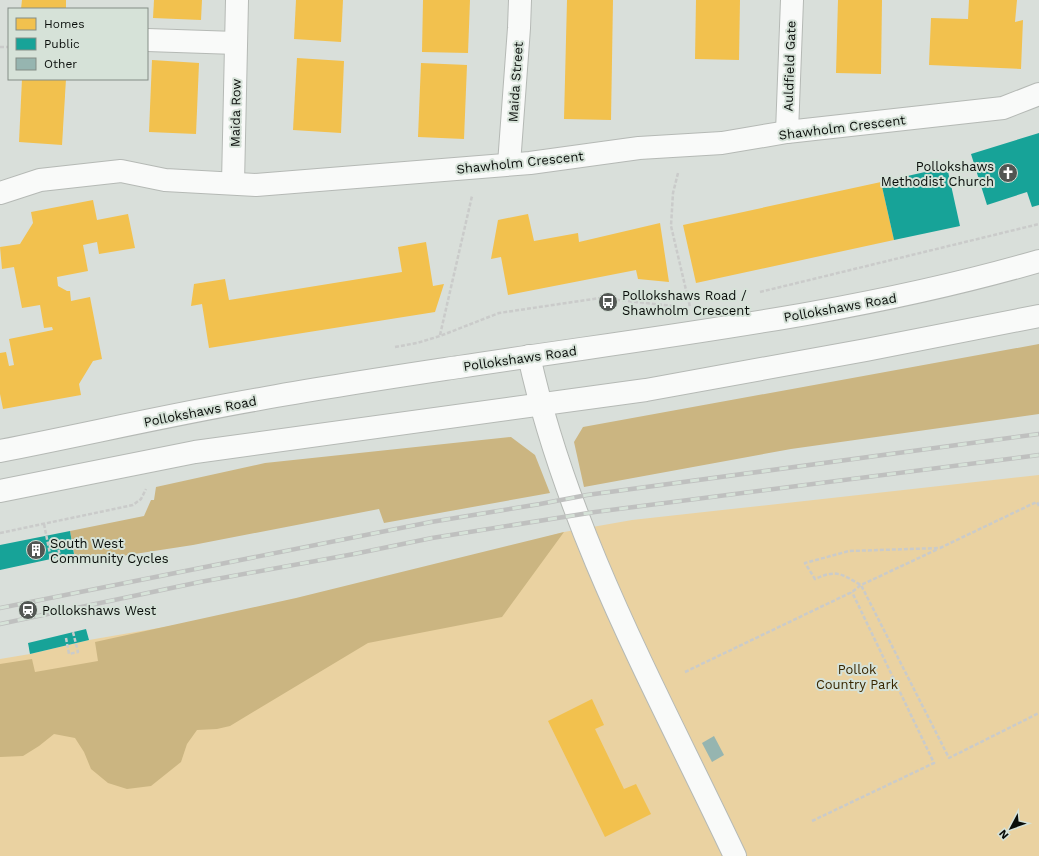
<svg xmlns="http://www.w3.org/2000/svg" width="1039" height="856" font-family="'Work Sans',sans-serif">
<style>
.green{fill:#ead2a1}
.forest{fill:#cbb581}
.homes{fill:#f2c14e}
.public{fill:#17a398}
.building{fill:#96b5b0}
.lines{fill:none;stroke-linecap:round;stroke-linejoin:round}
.minor-casing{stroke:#b5b9b5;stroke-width:24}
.major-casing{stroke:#b5b9b5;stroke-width:24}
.path{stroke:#cacbca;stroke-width:2.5;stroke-dasharray:4 2;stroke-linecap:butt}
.minor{stroke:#f9faf9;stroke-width:22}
.major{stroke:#f9faf9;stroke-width:22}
.rail-casing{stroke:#bfc0bf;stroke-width:4.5}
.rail{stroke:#d6e2d8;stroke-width:3;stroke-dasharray:9;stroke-linecap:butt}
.labels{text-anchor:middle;stroke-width:4;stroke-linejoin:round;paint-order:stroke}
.street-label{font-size:13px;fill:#090d0a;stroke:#d6e2d8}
.poi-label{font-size:13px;fill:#090d0a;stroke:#d6e2d8;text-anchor:start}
.park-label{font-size:13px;fill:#382600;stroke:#d6e2d8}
</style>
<rect width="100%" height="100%" fill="#d9dfda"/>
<polygon class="green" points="1039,475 1039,856 0,856 0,659 30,654 89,640 298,604 564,532 632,520"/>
<g class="forest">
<polygon points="1039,344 1039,414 791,449 584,487 574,442 583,427"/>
<polygon points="511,437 535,455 550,493 384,523 379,509 193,545 76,563 70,531 144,516 151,500 154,500 156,487 265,463"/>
<polygon points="564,532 502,617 368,643 230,726 217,729 197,730 187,744 181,762 151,786 127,789 108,783 91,769 84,752 75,738 54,734 39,746 23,756 0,757 0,664 32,659 35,672 98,661 95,642 296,598"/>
</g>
<g class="homes">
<polygon points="22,0 66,0 66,9 21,9"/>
<polygon points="154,0 202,0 201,20 153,18"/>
<polygon points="296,0 343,0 341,42 294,39"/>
<polygon points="423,0 470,0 468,53 422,52"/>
<polygon points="567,0 613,0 611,120 564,119"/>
<polygon points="696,0 740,0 739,60 695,59"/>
<polygon points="838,0 882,0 881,74 836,73"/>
<polygon points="969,0 1017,0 1015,22 1023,20 1021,69 929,65 931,18 968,19"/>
<polygon points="297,58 344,61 341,133 293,130"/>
<polygon points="152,60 199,63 196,134 149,132"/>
<polygon points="421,63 467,65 464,139 418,137"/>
<polygon points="22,79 66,79 62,145 19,142"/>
<polygon points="881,182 894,240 696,283 683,225"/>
<polygon points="93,200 97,220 128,214 135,248 99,254 97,242 83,245 88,271 57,277 58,286 67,291 70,291 71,301 90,297 102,359 93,361 79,384 81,395 3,409 0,394 0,353 6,352 9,366 14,365 9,339 53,330 52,327 44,328 40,305 22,308 14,267 2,269 0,247 20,244 33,223 31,212"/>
<polygon points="528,214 534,241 578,233 579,242 660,223 669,282 638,279 636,270 508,295 501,257 491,259 498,220"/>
<polygon points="426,242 433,286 444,284 435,312 209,348 202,304 191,306 194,284 225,279 229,300 402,272 398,247"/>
<polygon points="592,699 604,725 595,729 624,789 636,784 651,814 605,837 548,721"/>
</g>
<g class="public">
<polygon points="1039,133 1039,205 1032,207 1027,192 987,205 971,154"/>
<polygon points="947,167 960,226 894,240 881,182"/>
<polygon points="70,531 74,554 0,570 0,545"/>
<polygon points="86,629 89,640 30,654 28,643"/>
</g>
<polygon class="building" points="714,736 724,755 712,762 702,743"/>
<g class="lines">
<g class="minor-casing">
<g id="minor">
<polyline points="147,40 236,43"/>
<polyline points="787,132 792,0"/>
<polyline points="509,164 519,28 520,0"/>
<polyline points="233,183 237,0"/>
<polyline points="0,193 40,180 121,171 165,180 256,185 530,163 639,148 722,143 787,132 1003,108 1039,94"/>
<path d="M529,356C568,534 658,693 735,856"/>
</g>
</g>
<g class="major-casing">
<g id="major">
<path d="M0,451C87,434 173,414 260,399C326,387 393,377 459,367C653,337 850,316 1039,261"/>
<polyline points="0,491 195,452 646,390 866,350 1039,316"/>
</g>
</g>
<g class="path">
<polyline points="0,47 9,47"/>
<polyline points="678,173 673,193 671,226 690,307"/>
<polyline points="760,292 1039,224"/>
<polyline points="440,335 472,196"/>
<polyline points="395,347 417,343 440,336 499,313 600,298 673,306"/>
<path d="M1039,506L1037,502L1030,505L940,548L849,551L805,563L815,579C837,569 841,574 861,585L949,758L1039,713"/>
<polyline points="44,524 51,559"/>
<polyline points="0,533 133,505 141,499 146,489"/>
<polyline points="48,543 57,541 60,557"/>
<polyline points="66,638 69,654 78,652 73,632"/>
<polyline points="685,672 852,592 861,585 938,549"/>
<polyline points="812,821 934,763 852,592"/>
</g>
<use href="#minor" class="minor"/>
<use href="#major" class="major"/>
<g class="rail-casing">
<g id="rail">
<polyline points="0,608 431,522 540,504 587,495 1039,434"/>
<polyline points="0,624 200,582 354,554 432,538 595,512 1039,455"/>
</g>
</g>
<use href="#rail" class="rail"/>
</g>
<defs>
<g id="church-disc" transform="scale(1)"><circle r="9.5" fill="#525653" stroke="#d6e2d8"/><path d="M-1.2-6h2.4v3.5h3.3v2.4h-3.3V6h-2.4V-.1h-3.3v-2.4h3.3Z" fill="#fff"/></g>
<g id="bus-disc" transform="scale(1)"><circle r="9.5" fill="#525653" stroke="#d6e2d8"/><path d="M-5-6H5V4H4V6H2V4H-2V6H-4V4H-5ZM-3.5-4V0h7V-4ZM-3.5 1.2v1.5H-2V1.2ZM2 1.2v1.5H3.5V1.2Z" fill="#fff"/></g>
<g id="building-disc" transform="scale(1)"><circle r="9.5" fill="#525653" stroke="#d6e2d8"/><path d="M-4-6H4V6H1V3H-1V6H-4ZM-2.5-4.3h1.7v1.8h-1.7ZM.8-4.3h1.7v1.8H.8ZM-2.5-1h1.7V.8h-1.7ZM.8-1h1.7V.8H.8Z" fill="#fff"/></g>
<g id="station-disc" transform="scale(1)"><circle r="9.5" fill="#525653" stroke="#d6e2d8"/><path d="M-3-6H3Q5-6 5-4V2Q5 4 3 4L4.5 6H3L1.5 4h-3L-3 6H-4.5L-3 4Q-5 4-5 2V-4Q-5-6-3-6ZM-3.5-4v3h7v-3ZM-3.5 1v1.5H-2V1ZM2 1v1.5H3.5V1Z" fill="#fff"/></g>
</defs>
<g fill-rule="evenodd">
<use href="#church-disc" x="1008" y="173"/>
<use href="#bus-disc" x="608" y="302"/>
<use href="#building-disc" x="36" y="550"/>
<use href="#station-disc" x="28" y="610"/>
</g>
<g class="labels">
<g class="street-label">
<text transform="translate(789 66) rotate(-88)" y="5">Auldfield Gate</text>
<text transform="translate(515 82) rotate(-86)" y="5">Maida Street</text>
<text transform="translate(235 113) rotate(-89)" y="5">Maida Row</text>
<text transform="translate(842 127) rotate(-7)" y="5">Shawholm Crescent</text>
<text transform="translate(520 162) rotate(-6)" y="5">Shawholm Crescent</text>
<text transform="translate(840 307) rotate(-10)" y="5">Pollokshaws Road</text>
<text transform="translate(520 358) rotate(-8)" y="5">Pollokshaws Road</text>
<text transform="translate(200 411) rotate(-11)" y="5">Pollokshaws Road</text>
</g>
<g class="poi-label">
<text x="994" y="171" text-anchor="end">Pollokshaws<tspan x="994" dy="15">Methodist Church</tspan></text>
<text x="622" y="300">Pollokshaws Road /<tspan x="622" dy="15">Shawholm Crescent</tspan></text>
<text x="50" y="548">South West<tspan x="50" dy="15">Community Cycles</tspan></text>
<text x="42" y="615">Pollokshaws West</text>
</g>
<g class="park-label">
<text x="857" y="674">Pollok<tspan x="857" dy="15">Country Park</tspan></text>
</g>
</g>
<rect x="8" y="8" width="140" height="72" fill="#d6e2d8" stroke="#848d86"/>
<rect x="16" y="18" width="20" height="12" fill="#f2c14e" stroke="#848d86"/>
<text x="44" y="28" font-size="12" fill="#090d0a">Homes</text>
<rect x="16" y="38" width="20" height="12" fill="#17a398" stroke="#848d86"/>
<text x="44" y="48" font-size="12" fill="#090d0a">Public</text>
<rect x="16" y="58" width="20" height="12" fill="#96b5b0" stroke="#848d86"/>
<text x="44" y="68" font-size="12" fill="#090d0a">Other</text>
<g transform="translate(1011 828) rotate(229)" stroke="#d6e2d8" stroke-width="3" paint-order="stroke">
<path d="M0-3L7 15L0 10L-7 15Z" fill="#090d0a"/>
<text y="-6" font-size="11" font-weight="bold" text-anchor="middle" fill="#090d0a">N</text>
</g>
</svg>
